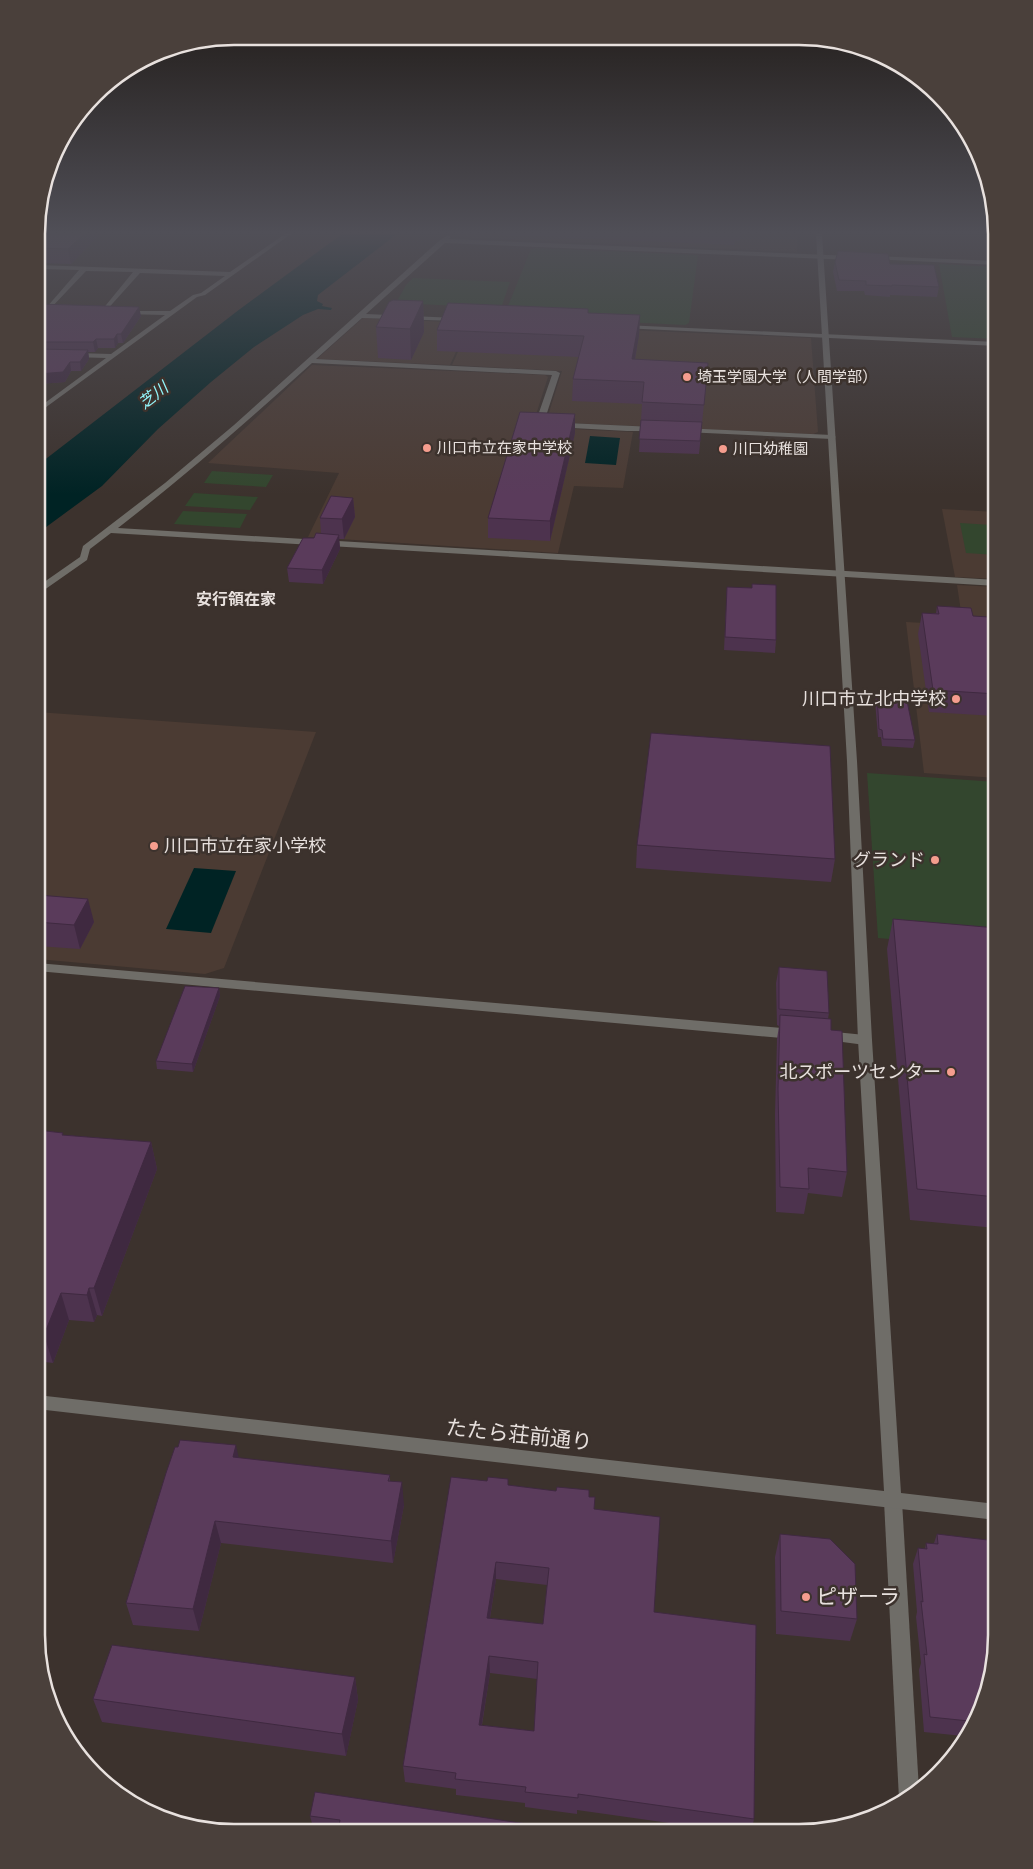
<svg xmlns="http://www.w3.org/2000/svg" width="1033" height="1869" font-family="'Work Sans','Noto Sans JP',sans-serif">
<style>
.built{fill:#4b3b33}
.green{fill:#33462e}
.water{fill:#002324}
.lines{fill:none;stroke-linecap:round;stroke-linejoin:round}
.minor{fill:#6f6d68;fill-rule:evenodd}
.tertiary{fill:#6f6d68;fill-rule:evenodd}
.wall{fill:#4d334e;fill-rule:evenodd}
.shaded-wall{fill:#3f2940}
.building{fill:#5a3b5b;stroke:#3f2940;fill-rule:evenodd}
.poi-dot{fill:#f59d8e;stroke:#3c322d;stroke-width:2}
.labels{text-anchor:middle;stroke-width:5;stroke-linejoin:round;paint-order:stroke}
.far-poi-label{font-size:15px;fill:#e8e1de;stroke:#3c322d;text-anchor:start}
.far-water-label{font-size:16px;font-style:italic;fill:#92f7fc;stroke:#3c322d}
.far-quarter-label{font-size:16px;font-weight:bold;fill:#e8e1de;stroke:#3c322d}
.poi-label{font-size:18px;fill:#e8e1de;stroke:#3c322d;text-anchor:end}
.near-street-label{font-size:21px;fill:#e8e1de;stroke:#3c322d}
.near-poi-label{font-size:21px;fill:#e8e1de;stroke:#3c322d;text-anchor:start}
.rim{fill:none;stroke:#e8e1de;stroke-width:2.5}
</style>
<rect width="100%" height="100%" fill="#3c322d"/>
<g class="built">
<polygon points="460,234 797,234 797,252 457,237"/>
<polygon points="363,318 469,323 450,365 317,359"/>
<polygon points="471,323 811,338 818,432 813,434 546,422 562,371 452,365"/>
<polygon points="312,365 545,375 548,377 532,427 633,432 623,488 574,486 558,553 308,537 339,473 208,463"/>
<polygon points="942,509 997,512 997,579 955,577"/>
<polygon points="957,585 997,587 997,778 924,773 906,622 963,625"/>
<polygon points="37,712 316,732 224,968 205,974 37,959"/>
</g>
<g class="green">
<polygon points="537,248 698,255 689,323 685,325 504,316 531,249"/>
<polygon points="939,264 997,267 997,339 952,337"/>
<polygon points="413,278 510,282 501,308 396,303 406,285"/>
<polygon points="212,471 273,475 266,487 204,483"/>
<polygon points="194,493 258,497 250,510 185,506"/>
<polygon points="183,511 247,514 240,528 174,524"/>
<polygon points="960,523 992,525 997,555 966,553"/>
<polygon points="867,773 997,782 997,948 878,938"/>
</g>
<g class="water">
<polygon points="342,234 397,234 318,295 317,301 323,304 322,306 332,308 331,310 318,309 303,315 254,347 211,382 158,429 102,486 38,533 38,465 240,309"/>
<polygon points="590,436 620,438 616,465 585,463"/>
<polygon points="194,868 236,871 211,933 166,929"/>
</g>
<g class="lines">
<g class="minor">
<polygon points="285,234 291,234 205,295 197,297 38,413 38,408 106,358 38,356 38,352 111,354 165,315 123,314 120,312 121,311 170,311 193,295 201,293 225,276 140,273 104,313 101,311 102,310 133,272 86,271 48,311 45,309 46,308 79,270 38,269 38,265 230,272"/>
<path d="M448,235L451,237L449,239L852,256L855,258L852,260L445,243L366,314L456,318L458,319V321L362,318L316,359L556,371L560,373L544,422L655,427L659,429L658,431H627L536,426L535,424L552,375L312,363C249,420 185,476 118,528L997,580V586L111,533L90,549L87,560L37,595V587L80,557L83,546L165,483L234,425L440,240Z"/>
<polygon points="872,256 997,261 997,265 870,259"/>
<polygon points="624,325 997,342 997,346 622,328 621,327"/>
<polygon points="682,428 832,435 836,437 832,439 685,432 682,432"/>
<polygon points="37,963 793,1029 798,1031 800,1034 798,1037 793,1039 37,971"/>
<polygon points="825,1031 865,1035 870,1037 872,1040 870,1043 865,1045 820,1039 818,1036 820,1033"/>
<polygon points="893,1493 899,1495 902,1501 919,1790 909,1799 901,1804 899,1799 884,1501 887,1495"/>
</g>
<polygon class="tertiary" points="816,234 822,234 857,761 872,1040 901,1493 996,1504 996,1520 37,1409 37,1395 884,1491 858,1040 847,761"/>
</g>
<g class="wall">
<polygon points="38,234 98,236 71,264 38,263"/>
<polygon points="500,234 741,234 740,241 735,240 734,245 500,235"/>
<polygon points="835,262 890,264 939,287 937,297 890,295 890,297 865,295 864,291 837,291 833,272"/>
<polygon points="423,301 424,332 411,360 378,358 376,327"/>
<polygon points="38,304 141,316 123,343 118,343 115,348 98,348 95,352 88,352 89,359 81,371 71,371 65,382 38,384"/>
<polygon points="588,309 588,313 640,315 639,335 635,360 708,363 699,454 639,452 642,404 572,401 573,379 579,357 437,351 437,330"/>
<polygon points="575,414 575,433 550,541 488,538 488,518"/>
<polygon points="353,498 355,517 344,539 339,539 340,549 323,584 289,582 287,568 314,538 321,534 320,518"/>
<polygon points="727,587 751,588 776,640 775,653 724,650"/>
<polygon points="937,606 973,616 997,653 997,739 993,724 995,716 929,712 918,634 922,613 936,613"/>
<polygon points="877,694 915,740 913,748 882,746 881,737 878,737 875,701"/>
<polygon points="637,845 835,859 831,882 636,868"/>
<polygon points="37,896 94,922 80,949 37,946"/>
<polygon points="893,919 997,928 996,1228 910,1220 887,949"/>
<polygon points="779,967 829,1013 828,1019 831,1030 847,1172 842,1197 808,1193 804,1214 776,1212 775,1114 777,1039 779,1026 777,1025 776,983"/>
<polygon points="219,988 220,996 193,1072 157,1069 156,1061"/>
<polygon points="37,1130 63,1133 63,1135 151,1142 157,1169 102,1316 97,1315 94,1322 69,1320 53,1363 37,1361"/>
<polygon points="239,1458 390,1475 390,1481 404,1505 393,1563 221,1543 199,1631 133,1625 126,1603"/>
<path d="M508,1486L589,1497L594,1509L654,1612L754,1819L751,1833H740L577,1810V1814L525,1807V1803L456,1795V1789L405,1782L403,1766ZM496,1579L547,1585L543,1624L490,1618ZM490,1673L537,1679L534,1731L482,1725Z"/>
<polygon points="780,1534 857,1619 850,1641 776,1634 775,1557"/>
<polygon points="937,1534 982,1711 968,1734 964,1734 963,1736 924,1732 919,1670 921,1663 916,1617 917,1612 913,1564 918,1548 925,1549 926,1543 934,1543"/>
<polygon points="355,1677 358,1700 346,1756 102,1722 93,1699"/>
<polygon points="310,1816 580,1832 314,1831"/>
</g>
<g class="shaded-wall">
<polygon points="84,234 98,234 98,236 71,264 68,249"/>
<polygon points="423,301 424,332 411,360 410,329"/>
<polygon points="139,307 141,316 123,343 121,334"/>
<polygon points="640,315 639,335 631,381 632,359"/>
<polygon points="117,334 118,343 115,348 114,339"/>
<polygon points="96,339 98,348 95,352 93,342"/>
<polygon points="88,350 89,359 81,371 80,362"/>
<polygon points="70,362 71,371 65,382 38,384 38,374"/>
<polygon points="575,414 575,433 550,541 550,521"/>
<polygon points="353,498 355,517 344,539 342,519"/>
<polygon points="339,535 340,549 323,584 322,570"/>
<polygon points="88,899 94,922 80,949 74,925"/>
<polygon points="219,988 220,996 193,1072 192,1064"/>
<polygon points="151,1142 157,1169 102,1316 94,1288"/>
<polygon points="89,1288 97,1315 94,1322 87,1295"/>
<polygon points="61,1293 69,1320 53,1363 44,1335"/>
<polygon points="236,1445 241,1468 233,1457"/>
<polygon points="402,1482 404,1505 393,1563 391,1541"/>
<polygon points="215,1521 221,1543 199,1631 193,1609"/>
<polygon points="496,1562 496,1579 487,1635 487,1618"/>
<polygon points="489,1656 490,1673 479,1741 479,1725"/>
<polygon points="355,1677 358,1700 346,1756 342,1734"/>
</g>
<g class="building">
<polygon points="38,234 84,234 68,249 38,248"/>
<polygon points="838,251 888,254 890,264 934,265 939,287 892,285 892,286 866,285 866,281 839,280 835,262"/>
<polygon points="393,300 423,301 410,329 376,327 389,302"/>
<polygon points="448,303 588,309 588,313 640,315 632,359 708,363 704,405 642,402 644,382 573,379 584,336 437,330"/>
<polygon points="38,304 139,307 121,334 117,334 114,339 96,339 93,342 38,342"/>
<polygon points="38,349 88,350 80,362 70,362 63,372 38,374"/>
<polygon points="520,412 575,414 550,521 488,518"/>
<polygon points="641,420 702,422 700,441 639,439"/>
<polygon points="331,496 353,498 342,519 320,518"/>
<polygon points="316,533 339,535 322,570 287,568 303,538 314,538"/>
<polygon points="752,584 776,585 776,640 725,637 727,587 752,588"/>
<polygon points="937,606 971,608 973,616 989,617 997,653 997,694 933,690 922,613 939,614"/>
<polygon points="877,694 906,696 915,740 883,739 882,730 879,729"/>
<polygon points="651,733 830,746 835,859 637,845"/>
<polygon points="38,895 88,899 74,925 37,922"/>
<polygon points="893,919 997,928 996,1197 917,1189"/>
<polygon points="779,967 827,971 829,1013 779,1009"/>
<polygon points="185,986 219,988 192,1064 156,1061"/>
<polygon points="780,1015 831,1019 831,1030 842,1031 847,1172 808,1168 809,1189 780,1187 778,1089"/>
<polygon points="37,1130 63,1133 62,1135 151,1142 94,1288 89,1288 87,1295 61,1293 44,1335 37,1335"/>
<polygon points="180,1440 236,1445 233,1457 390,1475 388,1481 402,1482 391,1541 215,1521 193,1609 126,1603 166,1473 175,1447 178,1447"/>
<path d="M451,1477L487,1481L488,1477L508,1479V1485L556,1491L557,1487L589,1490V1497H595L594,1509L660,1517L654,1612L756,1625L754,1819L578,1794V1798L525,1792L526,1787L455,1779L456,1773L403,1766ZM496,1562L549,1568L543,1624L487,1618ZM489,1656L538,1662L534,1731L479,1725Z"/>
<polygon points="780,1534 830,1539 855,1564 857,1619 781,1611"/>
<polygon points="937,1534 996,1541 996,1649 982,1711 977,1719 969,1718 969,1721 930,1717 924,1654 927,1655 921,1601 923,1602 918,1548 927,1549 926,1543 938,1544"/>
<polygon points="112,1645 355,1677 342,1734 93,1699"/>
<polygon points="315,1792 580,1832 338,1831 340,1820 310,1816"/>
</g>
<linearGradient id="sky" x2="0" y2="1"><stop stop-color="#211c19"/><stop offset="0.47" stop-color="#504f57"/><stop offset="1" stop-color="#504f57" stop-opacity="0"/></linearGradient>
<rect width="1033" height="495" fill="url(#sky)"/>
<g class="poi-dot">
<circle cx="687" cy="377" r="5"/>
<circle cx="427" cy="448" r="5"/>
<circle cx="723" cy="449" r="5"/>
<circle cx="956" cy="699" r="5"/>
<circle cx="154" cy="846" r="5"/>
<circle cx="935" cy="860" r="5"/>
<circle cx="951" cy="1072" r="5"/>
<circle cx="806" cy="1597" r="5"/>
</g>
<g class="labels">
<g class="far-poi-label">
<text x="697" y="382">埼玉学園大学（人間学部）</text>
<text x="437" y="453">川口市立在家中学校</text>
<text x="733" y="454">川口幼稚園</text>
</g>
<g class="far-water-label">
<text transform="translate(153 395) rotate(-38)" y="6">芝川</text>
</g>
<g class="far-quarter-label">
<text x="236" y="605">安行領在家</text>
</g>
<g class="poi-label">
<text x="946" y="705">川口市立北中学校</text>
<text x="164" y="852" text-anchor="start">川口市立在家小学校</text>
<text x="925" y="866">グランド</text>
<text x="941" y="1078">北スポーツセンター</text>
</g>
<g class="near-street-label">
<text transform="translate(519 1435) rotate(6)" y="7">たたら荘前通り</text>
</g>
<g class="near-poi-label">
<text x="816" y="1604">ピザーラ</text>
</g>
</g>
<path d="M0 0H1033V1869H0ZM234 45H799A189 189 0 0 1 988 234V1635A189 189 0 0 1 799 1824H234A189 189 0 0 1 45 1635V234A189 189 0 0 1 234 45Z" fill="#4a403b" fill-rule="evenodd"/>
<path class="rim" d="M234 45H799A189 189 0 0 1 988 234V1635A189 189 0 0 1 799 1824H234A189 189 0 0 1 45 1635V234A189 189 0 0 1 234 45Z"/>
</svg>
